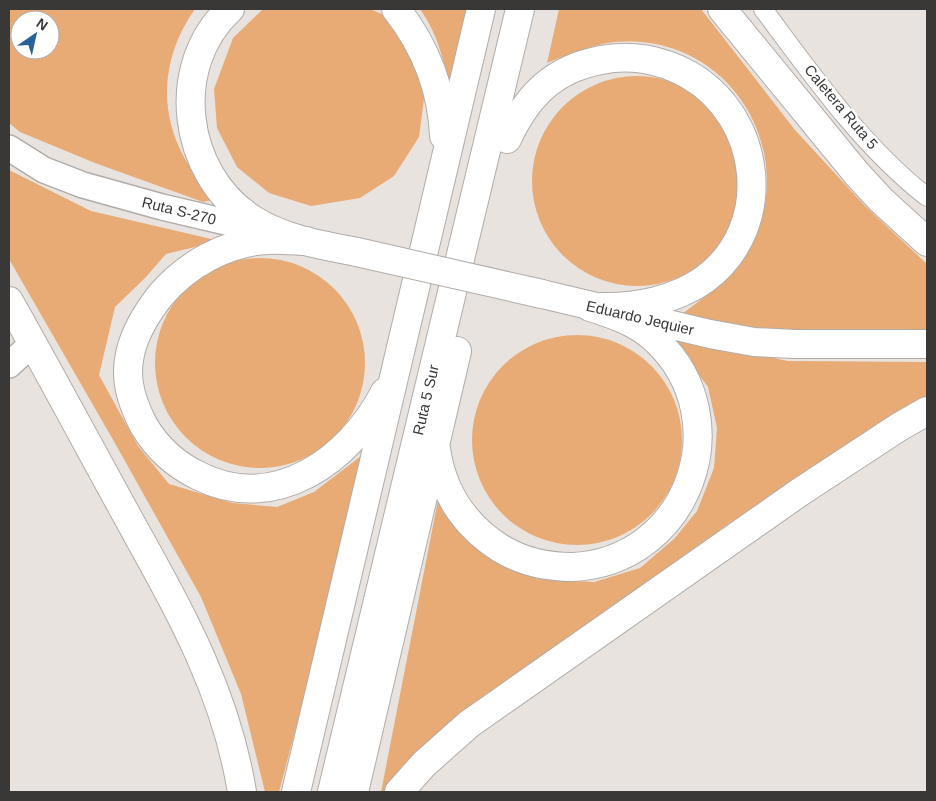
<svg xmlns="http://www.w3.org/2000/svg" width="936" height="801" font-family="Helvetica,sans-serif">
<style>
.green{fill:#e9ab75;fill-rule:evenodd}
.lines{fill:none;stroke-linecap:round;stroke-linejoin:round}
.street-casing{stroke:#b1aca8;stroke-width:20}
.secondary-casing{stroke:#b1aca8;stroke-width:28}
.highway-casing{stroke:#b1aca8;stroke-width:30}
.street{stroke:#fff;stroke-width:18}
.secondary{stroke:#fff;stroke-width:25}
.highway{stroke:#fff;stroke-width:28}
.highway-bridge-casing{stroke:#b1aca8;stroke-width:30;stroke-linecap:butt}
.highway-bridge{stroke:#fff;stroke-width:28}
.labels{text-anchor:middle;stroke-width:5;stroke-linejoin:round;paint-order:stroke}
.street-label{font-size:15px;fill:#3a3836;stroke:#fff}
</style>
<rect width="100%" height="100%" fill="#e8e3de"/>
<g class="green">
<path d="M9,9H195C150,73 161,146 217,199L203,202L95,163L20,132L9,123ZM20,20H50V50H20Z"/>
<polygon points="267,9 370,9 382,14 415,54 425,91 419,137 394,176 360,198 311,206 269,193 237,167 217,128 214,89 233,38 262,10"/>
<path d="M420,9H473L452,97C444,63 440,38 420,9Z"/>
<path d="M559,9H701L795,130L865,206L927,264V331L800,336L678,317C703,298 730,280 747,253C799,166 744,52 642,42C607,38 579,50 547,63Z"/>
<circle cx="637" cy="181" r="105"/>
<polygon points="9,170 91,211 220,241 166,254 145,278 115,307 99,375 138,446 169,484 233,503 277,507 314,492 369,450 279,792 265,792 241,694 201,597 116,445 9,259"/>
<circle cx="260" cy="363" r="105"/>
<circle cx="577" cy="440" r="105"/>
<polygon points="670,336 788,361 927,362 927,402 827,457 724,527 496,691 384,792 381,792 438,500 481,545 537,579 594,582 640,568 674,539 697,511 714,468 717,428 708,387"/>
</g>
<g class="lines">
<g class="street-casing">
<path id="street" d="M763,9C813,76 861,145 927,197"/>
</g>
<g class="secondary-casing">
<g id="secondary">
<polyline points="9,148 44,170 83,185 162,207 272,233"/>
<polyline points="9,365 33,343"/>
</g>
</g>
<g class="highway-casing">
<g id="highway">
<path d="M230,9C168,66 182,174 252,219C283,239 321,245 357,252"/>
<path d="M396,9C425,46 442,88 444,136"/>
<polyline points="722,9 857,174 881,200 927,242"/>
<path d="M507,139C527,96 553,69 601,60C631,54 662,60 689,75C762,117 776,226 705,279C676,300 635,308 601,307"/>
<path d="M306,241C293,241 280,239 268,240C226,242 186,265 160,296C146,314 132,337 129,360C125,382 134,407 144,426C157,448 176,465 199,476C275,514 350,460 385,392"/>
<polyline points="542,294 710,334 754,342 795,344 927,344"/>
<path d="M9,301C49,372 87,443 126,514C176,605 225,687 242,792"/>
<path d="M436,449C442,491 464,525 500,548C521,561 547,567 572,567C688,562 740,421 657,341C639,323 613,314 590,307"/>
<polyline points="296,792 481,9"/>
<polyline points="332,792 520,9"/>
<polyline points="354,792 457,351"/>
<polyline points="399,792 424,764 469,724 800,492 899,427 927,411"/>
</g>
</g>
<use href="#street" class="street"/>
<use href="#secondary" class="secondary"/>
<use href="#highway" class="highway"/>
<g class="highway-bridge-casing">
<polyline id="highway-bridge" points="357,252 542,294"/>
</g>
<use href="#highway-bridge" class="highway-bridge"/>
</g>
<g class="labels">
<g class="street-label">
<text transform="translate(841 107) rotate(50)" y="5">Caletera Ruta 5</text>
<text transform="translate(179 211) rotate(14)" y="5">Ruta S-270</text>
<text transform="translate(640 318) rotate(13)" y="5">Eduardo Jequier</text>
<text transform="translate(426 400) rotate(-77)" y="5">Ruta 5 Sur</text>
</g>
</g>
<rect width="936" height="801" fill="none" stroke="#3a3836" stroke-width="20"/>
<g transform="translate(35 35) rotate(34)"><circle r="24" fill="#ffffff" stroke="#b0afaf"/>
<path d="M0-4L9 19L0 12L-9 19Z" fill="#286098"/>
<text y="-8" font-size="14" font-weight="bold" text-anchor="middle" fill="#3a3836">N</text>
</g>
</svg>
